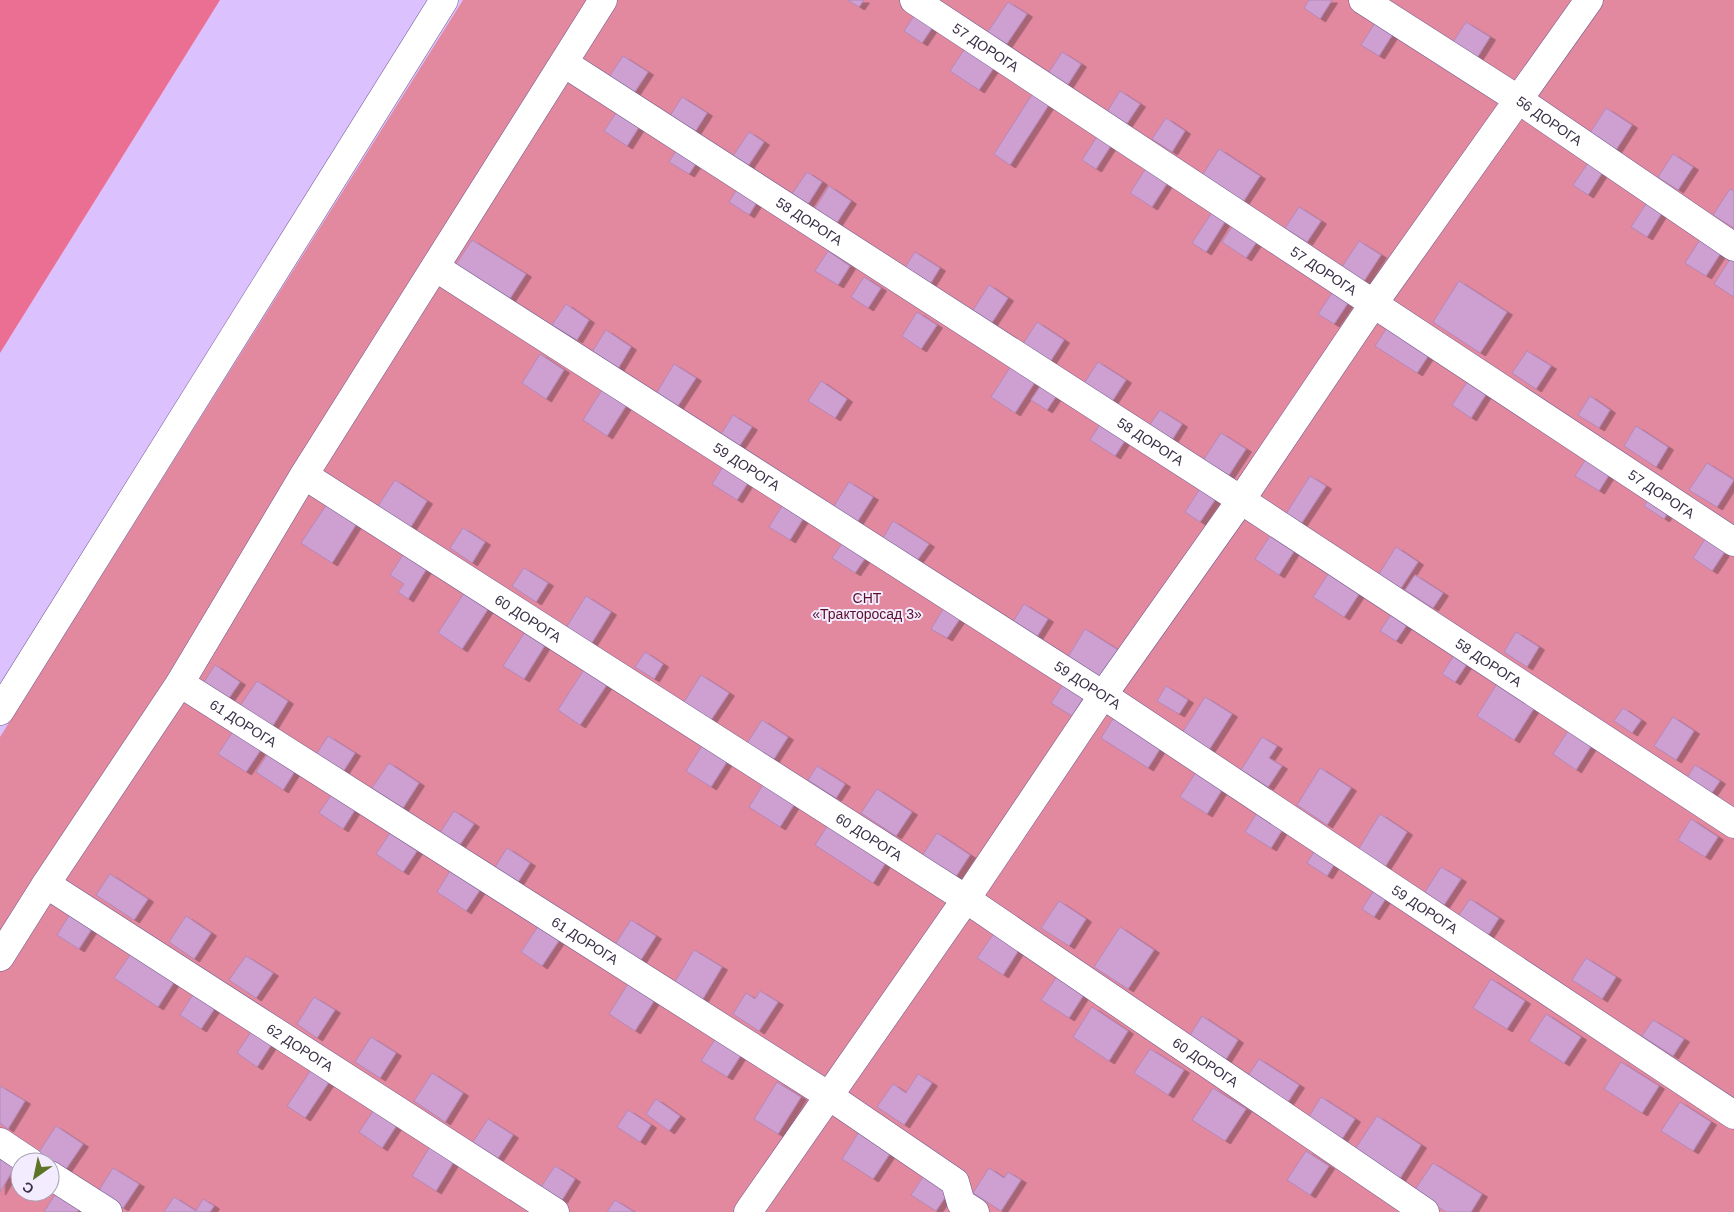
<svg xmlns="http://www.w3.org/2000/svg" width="1734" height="1212" font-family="Helvetica,sans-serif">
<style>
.green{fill:#e2889f;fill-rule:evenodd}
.forest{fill:#ea6f92}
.building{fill:#cea0d2;stroke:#b588b9;filter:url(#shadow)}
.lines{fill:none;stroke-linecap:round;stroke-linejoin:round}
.street-casing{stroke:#70588e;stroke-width:29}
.street{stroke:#fff;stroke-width:28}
.labels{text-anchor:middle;stroke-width:4;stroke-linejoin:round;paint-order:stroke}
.street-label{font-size:14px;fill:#3b3048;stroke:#f3ecfe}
.park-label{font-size:14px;fill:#5b0e2b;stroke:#f3ecfe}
</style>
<defs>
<filter id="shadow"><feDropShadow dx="5.5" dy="3" stdDeviation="0" flood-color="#0004"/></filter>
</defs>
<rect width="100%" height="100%" fill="#dbc1fe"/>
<path class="green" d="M463,0H1734V1212H0V737ZM20,1162H50V1192H20Z"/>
<polygon class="forest" points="0,0 220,0 0,353"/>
<g class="building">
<polygon points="848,0 864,0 859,7"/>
<polygon points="1309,0 1332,0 1320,19 1304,8"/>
<polygon points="1008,2 1027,14 1004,48 985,36"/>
<polygon points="916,13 934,25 922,43 904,31"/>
<polygon points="1466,22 1490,37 1475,61 1451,45"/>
<polygon points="1375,23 1393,34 1379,56 1361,45"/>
<polygon points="968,44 997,63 979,90 950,71"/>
<polygon points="1062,52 1081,64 1065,89 1046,77"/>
<polygon points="623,56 648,72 634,93 609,77"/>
<polygon points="1120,91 1140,104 1126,125 1107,112"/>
<polygon points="1033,93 1050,103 1010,165 994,154"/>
<polygon points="682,97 707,113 693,135 668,119"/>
<polygon points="1606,108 1632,125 1614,153 1588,136"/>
<polygon points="616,113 639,127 627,146 604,131"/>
<polygon points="1166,118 1185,131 1172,152 1152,139"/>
<polygon points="749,132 764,142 744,172 729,162"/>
<polygon points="1098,135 1112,144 1096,169 1082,160"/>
<polygon points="679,146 699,159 689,174 669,162"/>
<polygon points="1219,149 1260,176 1243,202 1202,176"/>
<polygon points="1673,154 1693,167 1678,190 1658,177"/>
<polygon points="1590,160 1604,170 1588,195 1573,185"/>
<polygon points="1146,168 1168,182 1152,207 1130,193"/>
<polygon points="807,172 822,182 808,204 792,194"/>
<polygon points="829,186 851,201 836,224 814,210"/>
<polygon points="737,189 757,202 749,215 729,202"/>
<polygon points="1730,189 1734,191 1734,228 1713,215"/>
<polygon points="1648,201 1663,211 1647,237 1631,227"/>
<polygon points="1299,207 1321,221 1307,242 1285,228"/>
<polygon points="1213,211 1226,220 1206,252 1192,243"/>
<polygon points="1234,224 1258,240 1246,258 1222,242"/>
<polygon points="1703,235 1724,248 1706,276 1685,263"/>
<polygon points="472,240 526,274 507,303 453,269"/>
<polygon points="1359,241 1381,255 1362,284 1340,270"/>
<polygon points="828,251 850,266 838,285 815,271"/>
<polygon points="915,252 940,268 927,289 902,272"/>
<polygon points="1732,256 1734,258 1734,297 1714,284"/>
<polygon points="864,277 881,288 868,308 851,297"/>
<polygon points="1459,281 1507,312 1480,353 1433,322"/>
<polygon points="989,285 1008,298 989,327 970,315"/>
<polygon points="1336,287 1352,297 1334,324 1318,314"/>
<polygon points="566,304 589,320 577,340 552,325"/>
<polygon points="917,312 937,325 921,349 902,336"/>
<polygon points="1037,322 1064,340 1050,362 1023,344"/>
<polygon points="1390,323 1432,350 1417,373 1375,346"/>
<polygon points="606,330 631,347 616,372 590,355"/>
<polygon points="1527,351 1551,366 1536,389 1512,373"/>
<polygon points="540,354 564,370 546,399 522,383"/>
<polygon points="1098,362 1126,380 1111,403 1083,385"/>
<polygon points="674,364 696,378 674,412 653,399"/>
<polygon points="1011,366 1035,382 1015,413 991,397"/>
<polygon points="1471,376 1490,388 1471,418 1452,405"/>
<polygon points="821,381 847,399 835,418 808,401"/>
<polygon points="1041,385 1057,395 1047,410 1031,400"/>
<polygon points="602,390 626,406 607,436 583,420"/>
<polygon points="1590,396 1610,410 1599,428 1578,415"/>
<polygon points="1160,410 1182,424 1172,440 1149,426"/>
<polygon points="733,415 752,427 738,448 720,436"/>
<polygon points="1101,423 1126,439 1115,456 1090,440"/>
<polygon points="1636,426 1668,447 1656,467 1624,446"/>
<polygon points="1221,433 1246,449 1227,478 1202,462"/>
<polygon points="1591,451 1614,467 1599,491 1575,476"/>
<polygon points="1707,463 1734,480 1717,507 1689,490"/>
<polygon points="724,465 749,481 737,500 712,484"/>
<polygon points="1310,476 1326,486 1299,527 1284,517"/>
<polygon points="395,480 427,501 409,530 376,509"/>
<polygon points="849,482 873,497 856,524 832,509"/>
<polygon points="1201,487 1217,497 1200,522 1185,512"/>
<polygon points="1653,493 1672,506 1664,519 1644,506"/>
<polygon points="327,504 357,523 332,563 301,543"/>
<polygon points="782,506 803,519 790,540 769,527"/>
<polygon points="893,521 929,544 914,565 880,543"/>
<polygon points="463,528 485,542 472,563 450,548"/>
<polygon points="1274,530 1298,545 1279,575 1255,559"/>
<polygon points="1710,531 1730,544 1712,571 1693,558"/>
<polygon points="843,542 866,557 855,573 832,558"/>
<polygon points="1396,547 1418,562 1401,588 1379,574"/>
<polygon points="406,550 429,565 408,599 398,592 404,584 390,575"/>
<polygon points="524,568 548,583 536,602 512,586"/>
<polygon points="1332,568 1363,588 1344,617 1313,597"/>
<polygon points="1415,575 1443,593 1433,608 1405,590"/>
<polygon points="466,590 490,606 462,649 438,633"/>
<polygon points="586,596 611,612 591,644 566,628"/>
<polygon points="1024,604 1048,619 1035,640 1011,625"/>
<polygon points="945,606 961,617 947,638 931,629"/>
<polygon points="1397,606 1413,616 1396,641 1380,631"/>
<polygon points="527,629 547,642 524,679 503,666"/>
<polygon points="1085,629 1118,650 1098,681 1066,660"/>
<polygon points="1516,632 1539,647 1527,667 1504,652"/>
<polygon points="1458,649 1471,658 1455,682 1442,674"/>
<polygon points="645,652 663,664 654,679 635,667"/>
<polygon points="215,665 240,682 229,698 204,682"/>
<polygon points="585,668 608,683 580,725 558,710"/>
<polygon points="701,675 729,693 711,720 684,702"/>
<polygon points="1501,677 1538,702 1514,740 1477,716"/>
<polygon points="1066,680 1086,693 1072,716 1051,703"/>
<polygon points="257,681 288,701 272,727 240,706"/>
<polygon points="1166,686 1188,700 1179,714 1157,701"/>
<polygon points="1205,697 1232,714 1209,750 1182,733"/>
<polygon points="1623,708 1641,720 1632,733 1614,721"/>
<polygon points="1116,714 1163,744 1148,768 1101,738"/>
<polygon points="1673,717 1694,731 1676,760 1654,746"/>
<polygon points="762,720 788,737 772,762 746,745"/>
<polygon points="1572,725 1595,740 1576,770 1553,754"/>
<polygon points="234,730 262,748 246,772 218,754"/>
<polygon points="328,736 355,753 341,775 314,758"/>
<polygon points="1262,737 1277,746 1269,758 1282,766 1268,787 1241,770"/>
<polygon points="705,741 730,757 711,787 686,771"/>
<polygon points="270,750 297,768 283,790 256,772"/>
<polygon points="389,763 419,783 403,808 372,788"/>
<polygon points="1695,765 1720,781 1707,800 1683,784"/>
<polygon points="817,766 845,784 836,798 808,780"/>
<polygon points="1320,768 1351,788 1327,825 1297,805"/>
<polygon points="1198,769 1225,785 1207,814 1180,797"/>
<polygon points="766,780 797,800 780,827 749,807"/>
<polygon points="877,789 912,812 896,836 861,813"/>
<polygon points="332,794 355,810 343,829 319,813"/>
<polygon points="1260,808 1286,824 1271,848 1245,832"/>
<polygon points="454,811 474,824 457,849 438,836"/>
<polygon points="1380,814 1407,832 1385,867 1358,850"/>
<polygon points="1691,819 1718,837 1705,857 1678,840"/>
<polygon points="830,822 888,859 873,883 815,845"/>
<polygon points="390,833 417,851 403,872 376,854"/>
<polygon points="937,833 970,855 953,881 920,859"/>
<polygon points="1319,844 1339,857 1327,876 1307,863"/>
<polygon points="507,848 530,863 515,887 492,872"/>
<polygon points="1441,867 1461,879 1444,905 1425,892"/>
<polygon points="450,871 480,890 466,911 437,892"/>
<polygon points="110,874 148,899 134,920 96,895"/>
<polygon points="1378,884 1390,892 1374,917 1362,909"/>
<polygon points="1470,899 1499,918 1485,940 1455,921"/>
<polygon points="1059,901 1086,919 1069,946 1041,928"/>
<polygon points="73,909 95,924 79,949 57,935"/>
<polygon points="186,916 211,933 194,959 169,942"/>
<polygon points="631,920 656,936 639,963 614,946"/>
<polygon points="541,922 562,936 542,966 521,952"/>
<polygon points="1120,927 1154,950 1128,989 1094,967"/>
<polygon points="997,929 1022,945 1003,975 977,958"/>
<polygon points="135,948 178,976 158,1007 114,978"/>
<polygon points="694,950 722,967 701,1002 673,985"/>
<polygon points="246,956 273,973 256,998 229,980"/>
<polygon points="1586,958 1616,977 1602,999 1572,980"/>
<polygon points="1058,975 1085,993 1069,1018 1041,1000"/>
<polygon points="1491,979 1525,1001 1507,1029 1473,1008"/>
<polygon points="628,984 654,1001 635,1031 609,1014"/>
<polygon points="197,988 219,1002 201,1029 180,1015"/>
<polygon points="760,991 778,1002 759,1031 733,1014 746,993 755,999"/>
<polygon points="314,997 335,1010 317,1038 297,1024"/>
<polygon points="1092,1007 1128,1031 1109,1061 1073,1037"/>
<polygon points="1546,1014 1581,1037 1564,1063 1529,1041"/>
<polygon points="1202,1016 1238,1040 1223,1064 1187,1040"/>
<polygon points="1653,1020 1684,1039 1673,1056 1642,1036"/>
<polygon points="255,1026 275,1039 257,1067 237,1053"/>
<polygon points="371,1037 396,1053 380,1078 355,1062"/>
<polygon points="716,1038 741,1055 727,1077 701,1061"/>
<polygon points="1150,1049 1184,1070 1168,1095 1134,1073"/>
<polygon points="1259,1059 1299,1085 1286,1105 1246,1079"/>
<polygon points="1621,1062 1659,1086 1642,1113 1604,1089"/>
<polygon points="313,1067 331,1079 305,1118 287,1106"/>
<polygon points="432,1073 463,1093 445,1122 414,1101"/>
<polygon points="918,1074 932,1083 904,1125 877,1107 893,1084 906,1093"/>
<polygon points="777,1082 801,1097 778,1134 754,1119"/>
<polygon points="0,1086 25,1101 8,1129 0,1123"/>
<polygon points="1213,1088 1246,1109 1225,1141 1192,1120"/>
<polygon points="1321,1097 1355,1119 1340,1142 1307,1120"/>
<polygon points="656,1099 680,1116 669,1131 646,1114"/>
<polygon points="1680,1102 1711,1122 1693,1151 1661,1131"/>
<polygon points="376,1107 399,1122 382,1148 359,1132"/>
<polygon points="628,1110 651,1125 640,1142 617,1127"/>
<polygon points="1377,1116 1421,1145 1399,1180 1354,1151"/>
<polygon points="488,1119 513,1135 498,1158 473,1142"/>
<polygon points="56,1126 83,1144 64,1172 37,1155"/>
<polygon points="859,1132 891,1152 873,1179 842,1159"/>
<polygon points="432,1143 456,1158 436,1191 412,1176"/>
<polygon points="1306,1151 1329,1166 1310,1195 1287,1180"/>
<polygon points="0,1155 16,1165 0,1192"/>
<polygon points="1433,1163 1482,1194 1471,1212 1446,1212 1414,1191"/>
<polygon points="555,1166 575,1179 562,1200 541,1187"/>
<polygon points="113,1168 139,1184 123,1208 98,1192"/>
<polygon points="989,1168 1004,1178 1008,1172 1021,1180 1001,1211 973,1193"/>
<polygon points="925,1174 950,1190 936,1211 911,1195"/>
<polygon points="56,1193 80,1208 77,1212 44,1212"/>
<polygon points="174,1197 196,1211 203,1199 214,1206 210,1212 164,1212"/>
<polygon points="615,1200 634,1212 607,1212"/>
</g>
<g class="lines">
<g class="street-casing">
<g id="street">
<path id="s1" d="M914,0L1734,542"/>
<path id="s2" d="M1363,0L1519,100L1734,247"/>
<path id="s3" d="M564,63L1241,500L1734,824"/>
<path id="s4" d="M435,267L1103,695L1734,1115"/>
<path id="s5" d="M304,475L966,899L1425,1212"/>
<path id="s6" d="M180,683L829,1096L955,1182L961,1203L975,1212"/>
<polyline points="0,711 444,0"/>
<path id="s7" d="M46,884L555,1212"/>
<polyline points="0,957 46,884 180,683 304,475 603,0"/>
<polyline points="0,1142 30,1162"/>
<polyline points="50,1175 108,1212"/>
<polyline points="748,1212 966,899 1103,695 1241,500 1374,303 1589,0"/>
</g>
</g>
<use href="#street" class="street"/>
</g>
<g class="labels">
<g class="street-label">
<text dy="5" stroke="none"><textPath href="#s1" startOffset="86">57 ДОРОГА</textPath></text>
<text dy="5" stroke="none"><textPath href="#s2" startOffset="222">56 ДОРОГА</textPath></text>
<text dy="5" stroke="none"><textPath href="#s3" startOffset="292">58 ДОРОГА</textPath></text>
<text dy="5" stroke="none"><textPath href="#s1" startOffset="491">57 ДОРОГА</textPath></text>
<text dy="5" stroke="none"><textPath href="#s3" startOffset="698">58 ДОРОГА</textPath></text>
<text dy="5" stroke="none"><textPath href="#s4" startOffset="370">59 ДОРОГА</textPath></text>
<text dy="5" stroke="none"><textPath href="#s1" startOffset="896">57 ДОРОГА</textPath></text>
<text dy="5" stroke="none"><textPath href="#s5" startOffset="266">60 ДОРОГА</textPath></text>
<text dy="5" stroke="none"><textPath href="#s3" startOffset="1102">58 ДОРОГА</textPath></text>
<text dy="5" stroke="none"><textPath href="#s4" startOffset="775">59 ДОРОГА</textPath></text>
<text dy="5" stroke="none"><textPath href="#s6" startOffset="75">61 ДОРОГА</textPath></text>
<text dy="5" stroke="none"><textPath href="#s5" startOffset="671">60 ДОРОГА</textPath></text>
<text dy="5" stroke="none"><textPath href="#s4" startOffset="1180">59 ДОРОГА</textPath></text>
<text dy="5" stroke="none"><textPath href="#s6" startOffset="480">61 ДОРОГА</textPath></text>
<text dy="5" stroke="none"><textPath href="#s7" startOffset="302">62 ДОРОГА</textPath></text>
<text dy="5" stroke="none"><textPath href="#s5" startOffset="1076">60 ДОРОГА</textPath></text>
</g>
<g class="park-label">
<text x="867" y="603">СНТ<tspan x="867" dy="16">«Тракторосад 3»</tspan></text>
</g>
</g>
<g transform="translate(35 1177) rotate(213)"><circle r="24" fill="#f3ecfe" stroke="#a9a1b5"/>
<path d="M0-4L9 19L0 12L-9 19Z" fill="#5d7425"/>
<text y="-8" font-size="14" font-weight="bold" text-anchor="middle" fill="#3b3048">С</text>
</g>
</svg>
